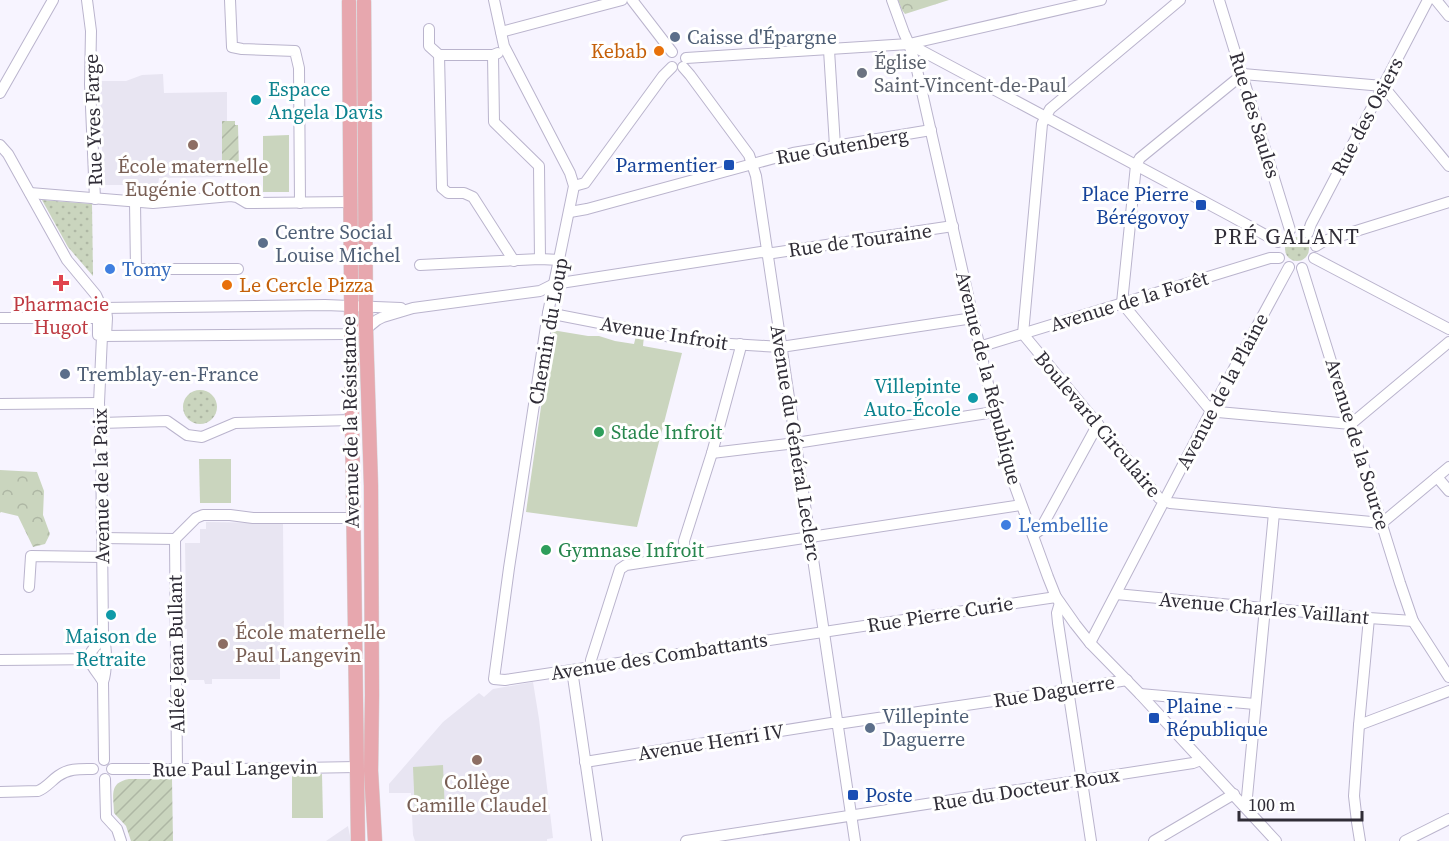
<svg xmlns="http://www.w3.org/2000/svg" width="1449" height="841" font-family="'Source Serif 4',serif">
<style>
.built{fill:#e8e5f2}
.grass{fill:url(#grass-dots)}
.forest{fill:url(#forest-crowns)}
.garden{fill:url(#garden-furrows)}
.pitch{fill:#cad5be}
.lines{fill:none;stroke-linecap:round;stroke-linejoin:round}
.minor-casing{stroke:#bab4cd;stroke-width:12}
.major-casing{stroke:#d6d5d7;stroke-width:15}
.minor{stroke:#fff;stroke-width:10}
.major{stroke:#e7a7ae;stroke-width:14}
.service-dot{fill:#5c6f8a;stroke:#fff;stroke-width:2}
.food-dot{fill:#e8710a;stroke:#fff;stroke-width:2}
.worship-dot{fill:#6b7280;stroke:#fff;stroke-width:2}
.culture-dot{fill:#0f9aa8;stroke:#fff;stroke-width:2}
.education-dot{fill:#8d6e63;stroke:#fff;stroke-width:2}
.transit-dot{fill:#1a4fb4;stroke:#fff;stroke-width:2}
.shop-dot{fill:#3f7fe0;stroke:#fff;stroke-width:2}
.health-dot{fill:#e0444e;stroke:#fff;stroke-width:2}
.leisure-dot{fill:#2e9e5b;stroke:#fff;stroke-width:2}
.labels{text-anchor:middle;stroke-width:6;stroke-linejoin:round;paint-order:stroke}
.service-label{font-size:20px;fill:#4e5e75;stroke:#fff;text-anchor:start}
.food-label{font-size:20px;fill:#c56008;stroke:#fff;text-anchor:end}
.worship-label{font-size:20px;fill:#5b616d;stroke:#fff;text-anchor:start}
.culture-label{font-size:20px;fill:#0d838f;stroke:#fff;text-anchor:start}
.street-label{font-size:20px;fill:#302d37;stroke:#fff}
.transit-label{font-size:20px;fill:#164399;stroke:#fff;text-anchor:end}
.education-label{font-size:20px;fill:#785e54;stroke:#fff}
.shop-label{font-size:20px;fill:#366cbe;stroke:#fff;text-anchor:start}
.health-label{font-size:20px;fill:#be3a42;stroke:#fff}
.leisure-label{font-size:20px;fill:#27864d;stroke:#fff;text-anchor:start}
.quarter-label{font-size:22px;letter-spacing:1.5px;fill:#302d37;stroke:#fff}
</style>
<defs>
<pattern id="grass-dots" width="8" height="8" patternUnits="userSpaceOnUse" patternTransform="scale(1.5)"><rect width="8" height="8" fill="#cad5be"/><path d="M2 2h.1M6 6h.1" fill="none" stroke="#aeb7a4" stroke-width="1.8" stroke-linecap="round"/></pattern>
<pattern id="forest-crowns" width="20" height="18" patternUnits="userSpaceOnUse" patternTransform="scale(1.5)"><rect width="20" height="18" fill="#cad5be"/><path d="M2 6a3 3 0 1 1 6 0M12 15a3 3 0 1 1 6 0" fill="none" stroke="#aeb7a4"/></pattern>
<pattern id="garden-furrows" width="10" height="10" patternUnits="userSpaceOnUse" patternTransform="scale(1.5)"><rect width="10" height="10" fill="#cad5be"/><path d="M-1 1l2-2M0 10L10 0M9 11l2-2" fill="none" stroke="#aeb7a4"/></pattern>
</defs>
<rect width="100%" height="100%" fill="#f7f4ff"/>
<g class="built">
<polygon points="163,74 164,93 227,92 227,121 222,121 222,177 159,178 158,185 103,185 100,81 126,81 142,75"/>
<polygon points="206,522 283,523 284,634 280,635 280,679 212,679 212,684 205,684 204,680 187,680 187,629 184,629 184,602 186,601 185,543 200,543 200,529 206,529"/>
<polygon points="533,682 539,719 553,838 547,839 547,841 415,841 413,835 411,793 389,793 389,784 443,722 479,693 484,697 493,689"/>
<polygon points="348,826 351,841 326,841"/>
</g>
<g class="grass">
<polygon points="42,200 92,204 93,276 68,247"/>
<circle cx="1297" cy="249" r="12"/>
<circle cx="200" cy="407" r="17"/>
</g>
<g class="forest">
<polygon points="898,0 949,0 905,14 902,10"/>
<polygon points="0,470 37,472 44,491 43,515 50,534 45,544 33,547 18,516 1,512 0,513"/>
</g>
<g class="garden">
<polygon points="222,121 235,121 235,125 238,125 239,169 222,169"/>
<path d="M129,779H172L173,841H131L126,826L114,813C114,796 108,783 129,779Z"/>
</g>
<g class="pitch">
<polygon points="289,135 289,192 263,192 263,136"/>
<polygon points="552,330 588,336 599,336 615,341 634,344 636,336 644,336 643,346 682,353 637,527 526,512"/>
<polygon points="199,459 231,459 231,503 200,503"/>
<polygon points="443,765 445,813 415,814 413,767"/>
<polygon points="322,774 323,818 292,818 292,775"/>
</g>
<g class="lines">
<g class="minor-casing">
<g id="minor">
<polyline points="87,0 91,31 90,84 95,199"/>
<polyline points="230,0 232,47 242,49 295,51 299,68 300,203"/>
<polyline points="494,0 504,46 570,173 574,186 548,313 509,568 494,679 505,680 1056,597"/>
<polyline points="632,0 672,52"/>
<polyline points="892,0 904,33 909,44 917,70 1005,459 1048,577 1056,597 1075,624 1090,643 1140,694 1276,841"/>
<polyline points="1180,0 1050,109 1042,124 1023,334 1159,498 1170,503 1382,523 1449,467"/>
<polyline points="1219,0 1290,230"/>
<polyline points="1436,0 1449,16"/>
<polyline points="429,29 429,46 439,55 442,188 448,193 464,193 473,197 514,261"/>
<polyline points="501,32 622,0"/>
<polyline points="909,44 1231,216 1278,242"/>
<polyline points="829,50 835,146"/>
<polyline points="439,55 493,55 498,53"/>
<polyline points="493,55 494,122 539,166 540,259"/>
<polyline points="686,58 909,44 1101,0"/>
<polyline points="683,67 690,75 749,155 756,176 855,841"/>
<polyline points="0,93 53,0"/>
<polyline points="0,145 8,154 67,260 96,295 102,308"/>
<polyline points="1449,166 1383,86 1243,74 1140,158 1136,165 1122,303 1207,406 1211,411 1218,412 1351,424 1449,342"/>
<polyline points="574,186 585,183 663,76 672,67"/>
<polyline points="30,193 153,203 231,196 237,197 247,203 351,202"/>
<polyline points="135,202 136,269 238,269"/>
<polyline points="570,212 587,209 793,153 931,130"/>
<polyline points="1308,233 1311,224 1428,0"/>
<polyline points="1316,246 1324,241 1449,202"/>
<polyline points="1314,258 1449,329"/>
<polyline points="420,265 540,259 560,260"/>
<polyline points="1302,268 1400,583 1413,621 1449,677"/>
<polyline points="106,309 107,318 106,336"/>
<polyline points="548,313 697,342 781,347 973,318"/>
<polyline points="0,318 98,318"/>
<polyline points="102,336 344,334 366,329 377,320 383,317 413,308 540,291 554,284 761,252 773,253 953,226"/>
<polyline points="979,347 1270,258 1279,258"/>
<polyline points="0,404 99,403"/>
<polyline points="101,423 167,421 187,435 202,437 235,423 352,420"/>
<polyline points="712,453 796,443 994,412"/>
<polyline points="1437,477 1449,491"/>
<polyline points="1033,535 1040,530 1098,424"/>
<polyline points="102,538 175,539 196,518 203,515 230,515 253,518 354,518"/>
<polyline points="175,539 177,769"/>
<polyline points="685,556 684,541 712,453 740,350 740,344"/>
<polyline points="29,587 31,556 102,557"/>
<polyline points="1116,594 1369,618 1413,621"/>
<polyline points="1060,603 1057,613 1058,623 1091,841"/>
<path d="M103,635C100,642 95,646 91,652C85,662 99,673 103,682"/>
<polyline points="1090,643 1211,411 1289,267"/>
<polyline points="0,660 105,659"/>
<polyline points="591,666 591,660 620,569 626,565 1021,505"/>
<polyline points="572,670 597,841"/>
<polyline points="1140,694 1255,704"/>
<polyline points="1359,725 1449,691"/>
<path d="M104,760L103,682C107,671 107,646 103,635L101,437L99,403L102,336L98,335V310L102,308L325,305L401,308"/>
<polyline points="585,762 831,723 844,723 1068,690 1127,680"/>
<polyline points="112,769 234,769 357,767"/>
<polyline points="105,779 106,817 117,829 121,841"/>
<path d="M0,792L38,791C46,788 51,781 58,776C69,768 81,769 93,769"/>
<polyline points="1244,806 1247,797 1274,513"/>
<polyline points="686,841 1193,763 1201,760"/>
<polyline points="1154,841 1234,794"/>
<polyline points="1360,841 1357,822 1354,796 1359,725 1369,618"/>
<polyline points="1405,841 1449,819"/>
</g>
</g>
<g class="major-casing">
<g id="major">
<polyline points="349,2 352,420 358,841"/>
<polyline points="364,2 366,329 371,486 372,695 371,771 375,841"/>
</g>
</g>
<use href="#minor" class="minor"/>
<use href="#major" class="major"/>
</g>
<g class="service-dot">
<circle cx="675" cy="37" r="6"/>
<circle cx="263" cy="243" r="6"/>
<circle cx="65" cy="374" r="6"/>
<circle cx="870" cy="728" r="6"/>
</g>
<g class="food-dot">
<circle cx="659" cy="51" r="6"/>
<circle cx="227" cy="285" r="6"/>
</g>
<circle class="worship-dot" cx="862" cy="73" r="6"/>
<g class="culture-dot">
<circle cx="256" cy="100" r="6"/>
<circle cx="973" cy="398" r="6"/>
<circle cx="111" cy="615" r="6"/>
</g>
<g class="education-dot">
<circle cx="193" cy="145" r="6"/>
<circle cx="223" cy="644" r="6"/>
<circle cx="477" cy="760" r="6"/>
</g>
<g class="transit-dot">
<rect x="723" y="159" width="12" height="12" rx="3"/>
<rect x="1195" y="199" width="12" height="12" rx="3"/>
<rect x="1148" y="712" width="12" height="12" rx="3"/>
<rect x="847" y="789" width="12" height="12" rx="3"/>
</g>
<g class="shop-dot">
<circle cx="110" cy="269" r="6"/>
<circle cx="1006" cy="525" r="6"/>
</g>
<path class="health-dot" d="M58 274h6v6h6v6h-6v6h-6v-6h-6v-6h6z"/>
<g class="leisure-dot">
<circle cx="599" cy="432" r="6"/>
<circle cx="546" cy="550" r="6"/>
</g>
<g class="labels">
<g class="service-label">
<text x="687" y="44">Caisse d'Épargne</text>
<text x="275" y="239">Centre Social<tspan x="275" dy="23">Louise Michel</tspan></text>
<text x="77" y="381">Tremblay-en-France</text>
<text x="882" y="723">Villepinte<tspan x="882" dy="23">Daguerre</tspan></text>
</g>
<g class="food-label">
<text x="647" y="58">Kebab</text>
<text x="239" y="292" text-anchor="start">Le Cercle Pizza</text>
</g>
<g class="worship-label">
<text x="874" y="69">Église<tspan x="874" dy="23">Saint-Vincent-de-Paul</tspan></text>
</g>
<g class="culture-label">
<text x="268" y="96">Espace<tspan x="268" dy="23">Angela Davis</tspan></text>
<text x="961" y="393" text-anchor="end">Villepinte<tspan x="961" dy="23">Auto-École</tspan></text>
<text x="111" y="643" text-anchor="middle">Maison de<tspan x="111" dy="23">Retraite</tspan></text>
</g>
<g class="street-label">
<text transform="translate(1255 115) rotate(73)" y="7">Rue des Saules</text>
<text transform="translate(1367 116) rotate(-62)" y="7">Rue des Osiers</text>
<text transform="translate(93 120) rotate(-92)" y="7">Rue Yves Farge</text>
<text transform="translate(842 146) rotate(-10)" y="7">Rue Gutenberg</text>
<text transform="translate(860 240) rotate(-8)" y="7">Rue de Touraine</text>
<text transform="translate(1129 301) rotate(-17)" y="7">Avenue de la Forêt</text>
<text transform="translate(548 331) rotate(-80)" y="7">Chemin du Loup</text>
<text transform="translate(664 333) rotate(9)" y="7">Avenue Infroit</text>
<text transform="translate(989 378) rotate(76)" y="7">Avenue de la République</text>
<text transform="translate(1222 391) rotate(-62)" y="7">Avenue de la Plaine</text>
<text transform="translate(350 422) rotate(-91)" y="7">Avenue de la Résistance</text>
<text transform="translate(1098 424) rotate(50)" y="7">Boulevard Circulaire</text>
<text transform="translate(796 443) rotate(81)" y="7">Avenue du Général Leclerc</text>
<text transform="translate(1358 444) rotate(73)" y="7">Avenue de la Source</text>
<text transform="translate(101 486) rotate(-91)" y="7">Avenue de la Paix</text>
<text transform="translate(1264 608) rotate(5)" y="7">Avenue Charles Vaillant</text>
<text transform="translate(940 614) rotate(-9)" y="7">Rue Pierre Curie</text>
<text transform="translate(176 654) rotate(-91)" y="7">Allée Jean Bullant</text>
<text transform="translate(659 656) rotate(-9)" y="7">Avenue des Combattants</text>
<text transform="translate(1054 691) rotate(-9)" y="7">Rue Daguerre</text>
<text transform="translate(711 742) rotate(-9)" y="7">Avenue Henri IV</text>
<text transform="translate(235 768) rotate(-1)" y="7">Rue Paul Langevin</text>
<text transform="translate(1026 789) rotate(-9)" y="7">Rue du Docteur Roux</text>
</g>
<g class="transit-label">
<text x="717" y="172">Parmentier</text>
<text x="1189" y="201">Place Pierre<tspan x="1189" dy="23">Bérégovoy</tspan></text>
<text x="1166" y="713" text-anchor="start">Plaine -<tspan x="1166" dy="23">République</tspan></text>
<text x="865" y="802" text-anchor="start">Poste</text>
</g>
<g class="education-label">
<text x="193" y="173">École maternelle<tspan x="193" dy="23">Eugénie Cotton</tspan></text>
<text x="235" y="639" text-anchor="start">École maternelle<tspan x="235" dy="23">Paul Langevin</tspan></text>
<text x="477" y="789">Collège<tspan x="477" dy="23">Camille Claudel</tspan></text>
</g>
<g class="shop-label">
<text x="122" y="276">Tomy</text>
<text x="1018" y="532">L'embellie</text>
</g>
<g class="health-label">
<text x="61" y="311">Pharmacie<tspan x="61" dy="23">Hugot</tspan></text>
</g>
<g class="leisure-label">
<text x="611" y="439">Stade Infroit</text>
<text x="558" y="557">Gymnase Infroit</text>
</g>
<g class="quarter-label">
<text x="1287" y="244">PRÉ GALANT</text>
</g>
</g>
<path d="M1239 811v9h123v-9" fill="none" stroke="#302d37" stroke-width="3"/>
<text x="1248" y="811" font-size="18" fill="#302d37" stroke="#ffffff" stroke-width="4.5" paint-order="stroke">100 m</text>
</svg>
